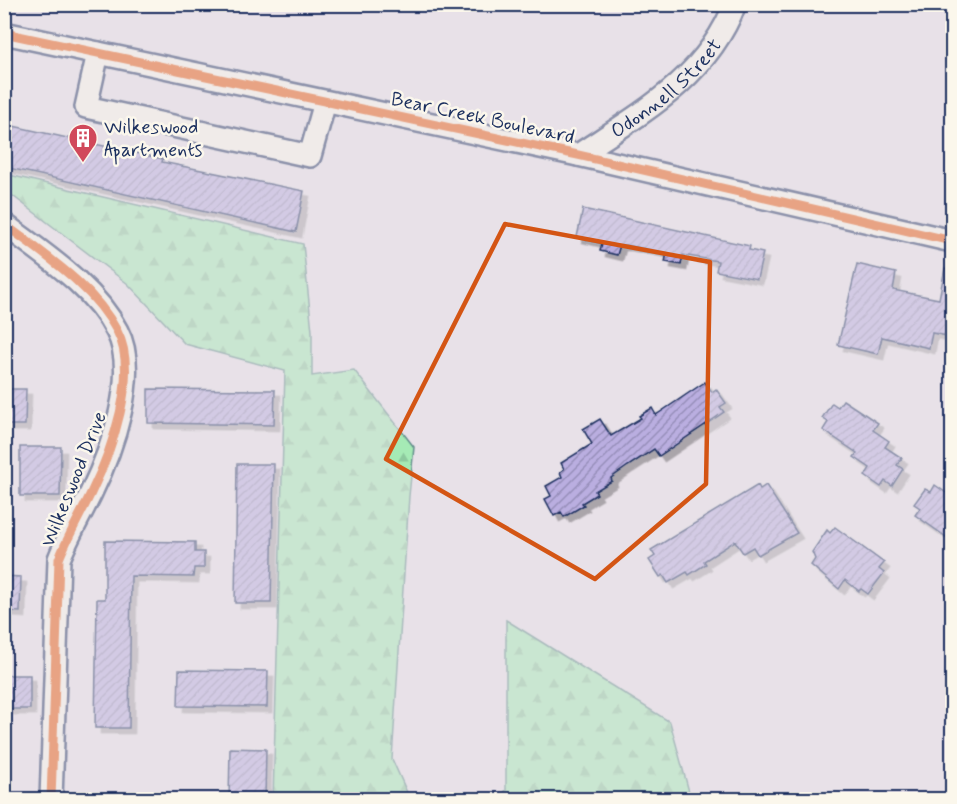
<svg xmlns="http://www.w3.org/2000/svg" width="957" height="804" font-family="Mynerve,sans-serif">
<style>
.forest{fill:url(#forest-firs);stroke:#608c8a;stroke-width:1.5}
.building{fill:url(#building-hatch);stroke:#1b2f5e;stroke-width:1.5;filter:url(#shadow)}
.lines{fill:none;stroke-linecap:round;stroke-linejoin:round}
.minor-casing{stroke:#1b2f5e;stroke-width:26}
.minor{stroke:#fbf7ec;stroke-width:21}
.cycleway-casing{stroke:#fbf7ec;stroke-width:13}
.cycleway{stroke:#e8590c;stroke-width:9}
.marked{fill:none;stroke:#d45514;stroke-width:4.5;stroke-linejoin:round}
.labels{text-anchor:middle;stroke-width:5;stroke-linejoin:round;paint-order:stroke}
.street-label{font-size:20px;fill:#1b2f5e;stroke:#fbf7ec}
.poi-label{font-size:20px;fill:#1b2f5e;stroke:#fbf7ec;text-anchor:start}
</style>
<defs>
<pattern id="forest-firs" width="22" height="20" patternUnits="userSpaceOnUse" patternTransform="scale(1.5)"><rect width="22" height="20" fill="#a5eab5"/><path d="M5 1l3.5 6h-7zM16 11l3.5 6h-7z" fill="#8dc99e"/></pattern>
<pattern id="building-hatch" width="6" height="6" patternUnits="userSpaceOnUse" patternTransform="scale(1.5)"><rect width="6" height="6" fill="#baaee0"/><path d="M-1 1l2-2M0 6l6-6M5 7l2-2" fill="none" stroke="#968eb9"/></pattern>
<filter id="shadow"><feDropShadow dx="5.5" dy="5.5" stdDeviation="0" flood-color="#0004"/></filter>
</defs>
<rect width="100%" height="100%" fill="#e8e1e8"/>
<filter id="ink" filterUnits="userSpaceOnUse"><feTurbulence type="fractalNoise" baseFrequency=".0167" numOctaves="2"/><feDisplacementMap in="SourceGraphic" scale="12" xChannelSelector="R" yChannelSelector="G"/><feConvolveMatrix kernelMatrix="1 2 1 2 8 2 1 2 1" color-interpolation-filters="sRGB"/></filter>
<g filter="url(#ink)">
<g class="forest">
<polygon points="5,174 303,244 312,331 312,376 354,370 414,447 409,496 392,759 410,799 273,799 285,371 185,344 128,284 5,190"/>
<polygon points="506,620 670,722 691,799 499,799 506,790"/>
</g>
<g class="building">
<polygon points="4,124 163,159 162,162 304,191 296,232 4,167"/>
<polygon points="583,209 750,246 749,250 763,253 757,279 716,271 718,261 683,255 681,265 665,262 667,253 626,245 620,245 617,255 600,251 602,243 577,237"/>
<polygon points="857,264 896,273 893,290 939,299 945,268 952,269 952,337 932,333 929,348 882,337 878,354 838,345"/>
<polygon points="705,382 712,392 716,389 726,403 720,407 724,412 659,456 654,449 628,466 611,478 612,481 595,491 597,494 582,503 584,505 564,517 561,512 554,516 545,499 551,496 546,486 562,477 560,472 564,469 561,463 592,444 583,429 600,419 611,436 641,418 639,416 652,408 656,415"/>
<polygon points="4,389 26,389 25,425 4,425"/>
<polygon points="148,389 275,390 274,425 148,423"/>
<polygon points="843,400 878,423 873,430 889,441 885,447 902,458 897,465 903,469 892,486 885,481 881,487 865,476 870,468 854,457 857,453 823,430 828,422 822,418 832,403 838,407"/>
<polygon points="20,447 61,447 60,496 20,496"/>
<polygon points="237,464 274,464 271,603 235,603"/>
<polygon points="758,485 760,489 766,485 797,533 758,555 753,547 743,553 735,541 704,561 706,564 689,575 687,572 668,583 663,575 660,577 649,560 655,556 651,550"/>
<polygon points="935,485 952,497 952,541 915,515 920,508 914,504 925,489 931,492"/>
<polygon points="835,527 884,563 879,569 884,573 868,594 861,589 859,591 845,580 839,589 811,565 815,559 812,552 827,530 830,533"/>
<polygon points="105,541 195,542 195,552 204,552 204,568 194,568 193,577 131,576 129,728 95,728 97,599 105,599"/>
<polygon points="4,576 21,577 20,612 4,611"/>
<polygon points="179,670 268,671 267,707 178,706"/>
<rect x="4" y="675" width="26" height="34"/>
<polygon points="230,748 266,749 265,800 229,800"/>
</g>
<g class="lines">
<g class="minor-casing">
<g id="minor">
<polyline points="4,33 578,155 952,241"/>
<polyline points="98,53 86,107 310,156 325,102"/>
<path id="s1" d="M578,155C640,114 707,78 735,4"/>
<path d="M4,224C43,254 94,286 117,331C140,374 111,452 91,493C80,516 68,536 59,559L51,800"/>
</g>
</g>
<use href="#minor" class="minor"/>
<g class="cycleway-casing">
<g id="cycleway">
<polyline points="4,33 578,155 952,241"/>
<path d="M4,224C43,254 94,286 117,331C140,374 111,452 91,493C80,516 68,536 59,559L51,800"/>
</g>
</g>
<use href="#cycleway" class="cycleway"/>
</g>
</g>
<path d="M0 0H957V804H0ZM505,224L710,262L706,484L595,579L386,459Z" fill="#e8e1e8" fill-opacity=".55" fill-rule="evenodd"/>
<path class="marked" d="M505,224L710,262L706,484L595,579L386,459Z"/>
<defs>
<g id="building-pin" transform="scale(1.5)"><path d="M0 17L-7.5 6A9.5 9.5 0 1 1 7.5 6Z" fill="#d1495b" stroke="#fbf7ec"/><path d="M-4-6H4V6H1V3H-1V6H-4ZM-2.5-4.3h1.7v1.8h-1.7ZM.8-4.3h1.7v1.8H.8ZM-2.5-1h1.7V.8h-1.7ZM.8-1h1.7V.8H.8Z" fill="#fff"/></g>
</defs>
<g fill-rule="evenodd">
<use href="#building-pin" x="83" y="138"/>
</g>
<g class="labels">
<g class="street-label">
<text dy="7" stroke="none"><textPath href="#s1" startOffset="111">Odonnell Street</textPath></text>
<text transform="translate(483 117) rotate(12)" y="7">Bear Creek Boulevard</text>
<text transform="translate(73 479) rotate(-68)" y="7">Wilkeswood Drive</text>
</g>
<g class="poi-label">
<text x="104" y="133">Wilkeswood<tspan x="104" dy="23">Apartments</tspan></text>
</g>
</g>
<rect width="957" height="804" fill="none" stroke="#fbf7ec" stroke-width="24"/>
<rect x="12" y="12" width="933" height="780" fill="none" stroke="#1b2f5e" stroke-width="2" filter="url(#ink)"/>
</svg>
